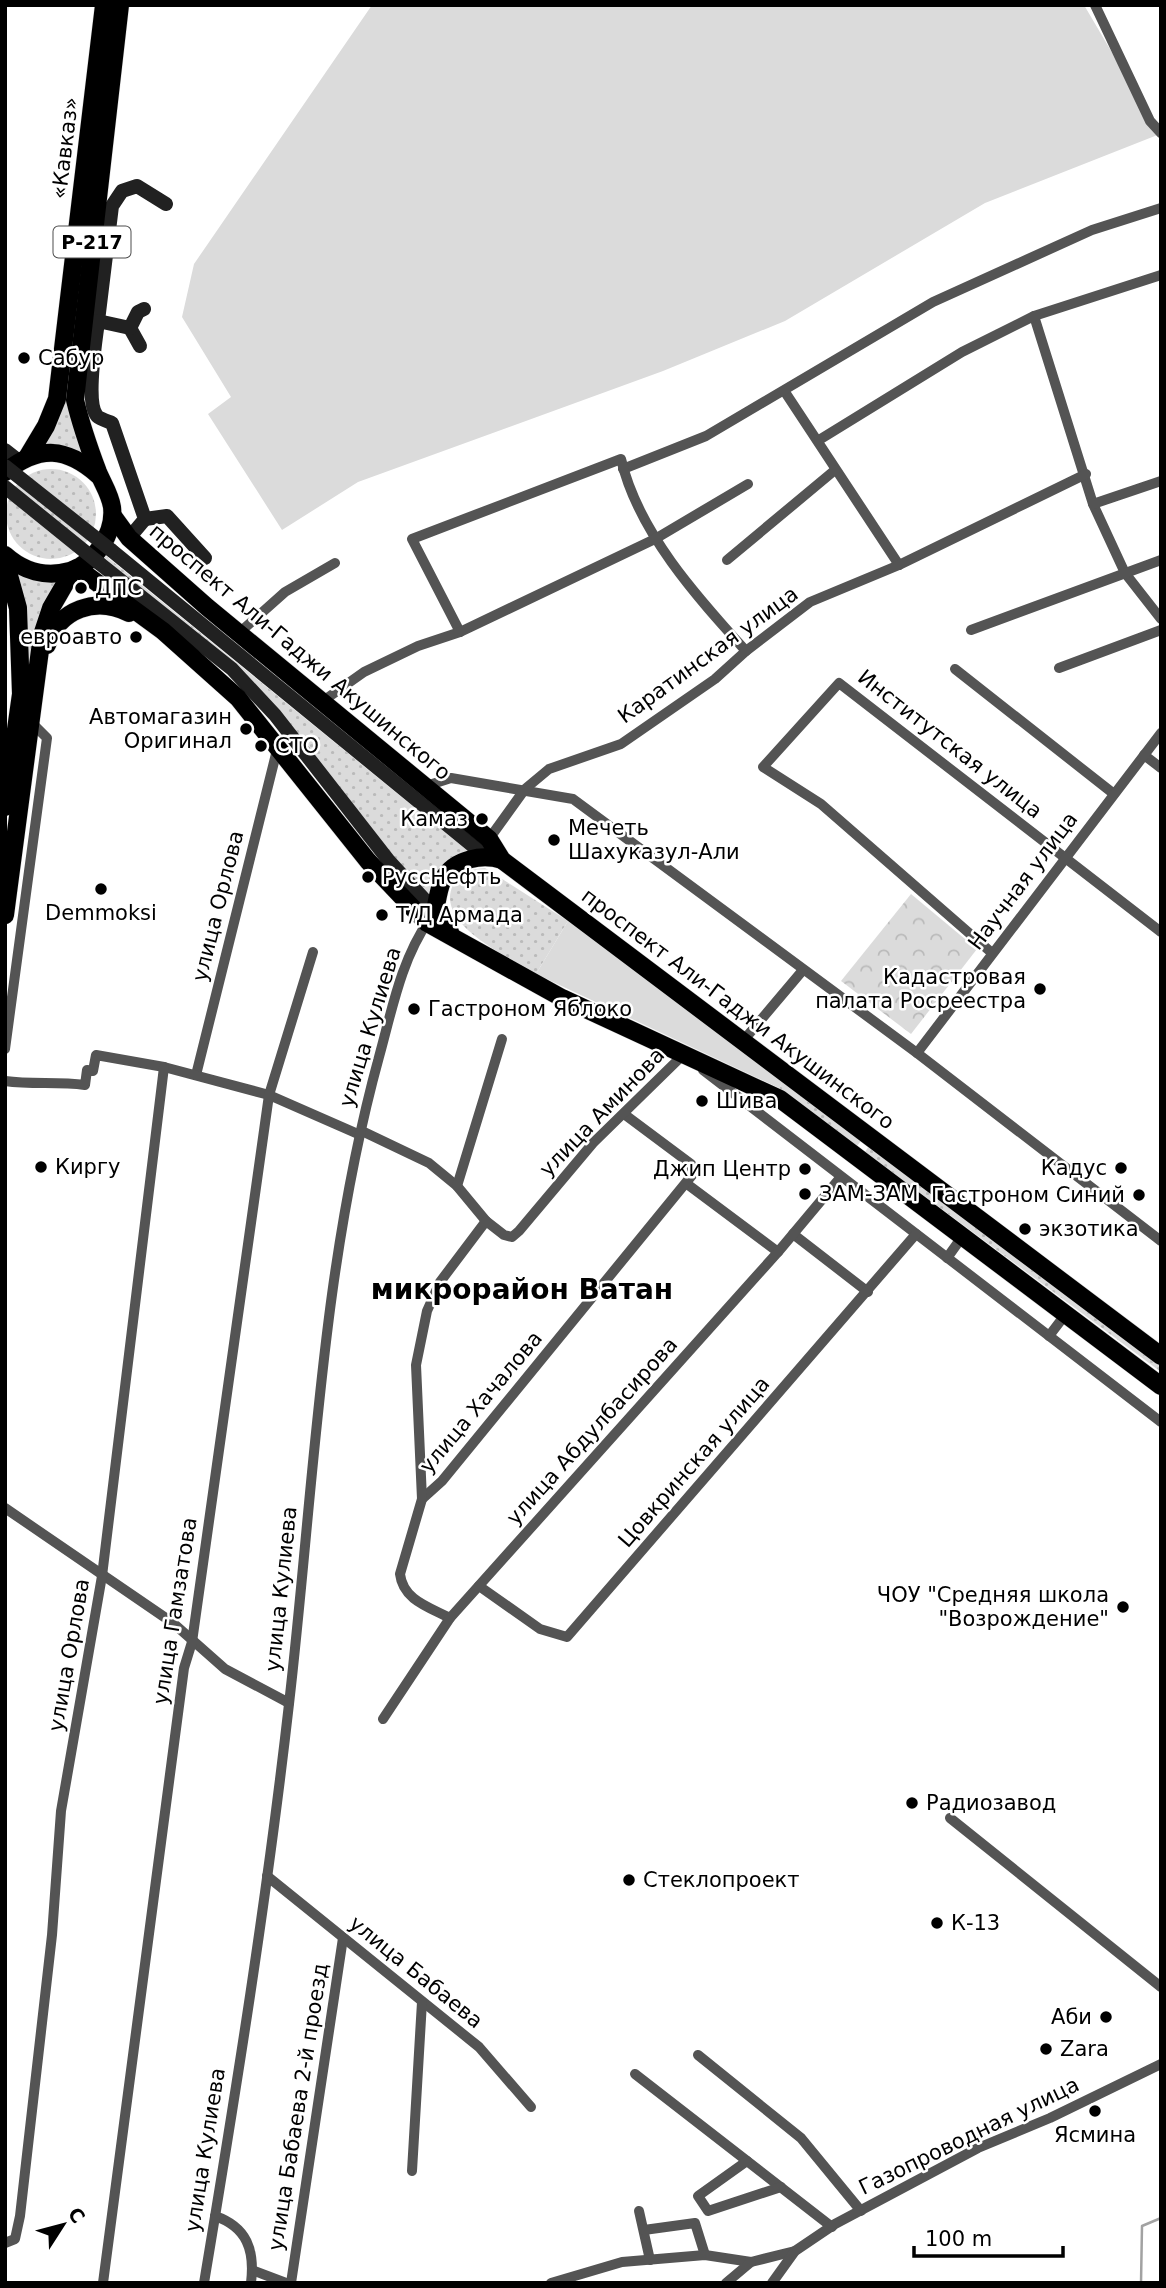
<svg xmlns="http://www.w3.org/2000/svg" width="1166" height="2288" font-family="'DejaVu Sans',sans-serif">
<style>
.grass{fill:url(#grass-dots)}
.forest{fill:url(#forest-crowns)}
.park{fill:#dbdbdb}
.lines{fill:none;stroke-linecap:round;stroke-linejoin:round}
.stream{stroke:#a2a2a2;stroke-width:2.5}
.highway-casing{stroke:#dbdbdb;stroke-width:19}
.street{stroke:#545454;stroke-width:10}
.secondary{stroke:#212121;stroke-width:14}
.highway{stroke:#000;stroke-width:18}
.secondary-bridge{stroke:#212121;stroke-width:14}
.poi-dot{fill:#000;stroke:#fff;stroke-width:2.5}
.labels{text-anchor:middle;stroke-width:5;stroke-linejoin:round;paint-order:stroke}
.shield{fill:#fff;stroke:#4c4c4c;stroke-width:2}
.shield-label{font-size:19px;font-weight:bold;fill:#000}
.street-label{font-size:21px;fill:#000;stroke:#fff}
.poi-label{font-size:21px;fill:#000;stroke:#fff;text-anchor:start}
.district-label{font-size:28px;font-weight:bold;fill:#000;stroke:#fff}
</style>
<defs>
<pattern id="grass-dots" width="8" height="8" patternUnits="userSpaceOnUse" patternTransform="scale(1.75)"><rect width="8" height="8" fill="#dbdbdb"/><path d="M2 2h.1M6 6h.1" fill="none" stroke="#bababa" stroke-width="1.8" stroke-linecap="round"/></pattern>
<pattern id="forest-crowns" width="20" height="18" patternUnits="userSpaceOnUse" patternTransform="scale(1.75)"><rect width="20" height="18" fill="#dbdbdb"/><path d="M2 6a3 3 0 1 1 6 0M12 15a3 3 0 1 1 6 0" fill="none" stroke="#bababa"/></pattern>
</defs>
<rect width="100%" height="100%" fill="#fff"/>
<g class="grass">
<polygon points="68,353 74,353 85,453 55,444 42,445"/>
<circle cx="51" cy="514" r="45"/>
<polygon points="106,556 469,852 431,898 391,855 227,658 104,558"/>
<polygon points="14,572 45,582 62,581 30,692"/>
<path d="M485,868L568,921L536,974C509,957 434,924 453,885C460,872 471,869 485,868Z"/>
<polygon points="783,1082 861,1141 857,1146 779,1088"/>
<polygon points="869,1146 1161,1365 1161,1372 865,1152"/>
</g>
<polygon class="forest" points="911,894 977,949 911,1034 841,981"/>
<g class="park">
<polygon points="372,5 1084,5 1160,134 985,203 785,321 663,371 358,482 282,530 208,414 231,397 182,317 194,264"/>
<polygon points="568,921 783,1082 779,1088 536,974"/>
</g>
<g class="lines">
<polyline class="stream" points="1141,2283 1142,2226 1161,2218"/>
<g class="highway-casing">
<g id="highway">
<polyline points="28,456 46,426 57,399 104,5"/>
<path d="M5,472C40,445 66,447 98,475"/>
<polyline points="113,516 129,538 207,607 489,839 502,860 1161,1356"/>
<path d="M5,555C23,571 46,578 70,571C95,563 115,533 112,507C110,494 103,484 98,472C89,448 81,425 75,400L120,5"/>
<polyline points="5,561 18,608 21,694 5,807"/>
<polyline points="77,568 163,631 238,698 368,861 427,923 562,998 780,1099 1161,1386"/>
<path d="M47,645C59,609 96,596 129,613"/>
<polyline points="5,915 42,635 51,608 73,570"/>
<path d="M450,932L435,911C437,901 439,887 443,879C455,858 483,854 502,860"/>
</g>
</g>
<g class="street">
<polyline points="1095,5 1150,121 1161,133"/>
<polyline points="1034,316 1093,504 1125,573 1161,619"/>
<polyline points="785,392 899,565"/>
<polyline points="819,440 962,352 1034,316 1161,275"/>
<polyline points="623,469 706,436 933,302 1092,230 1161,208"/>
<polyline points="1093,504 1161,481"/>
<polyline points="727,560 835,470"/>
<polyline points="971,630 1161,560"/>
<path d="M460,632L412,539L621,459C638,532 697,597 746,651"/>
<polyline points="239,633 285,592 335,563"/>
<polyline points="1059,668 1161,630"/>
<polyline points="955,669 1114,794"/>
<polyline points="323,701 364,672 418,646 460,632 655,539 748,484"/>
<polyline points="1144,755 1161,768"/>
<polyline points="426,786 451,778 573,799 917,1053 1161,1241"/>
<polyline points="489,839 525,789 549,769 621,744 715,679 746,651 810,602 899,565 1086,474"/>
<polyline points="992,953 821,804 763,767 839,683 1161,932"/>
<polyline points="743,1041 803,970"/>
<polyline points="5,1049 47,738 31,722"/>
<polyline points="917,1053 1161,733"/>
<polyline points="703,1070 1161,1422"/>
<polyline points="196,1075 278,746"/>
<path d="M5,1081C33,1085 57,1081 85,1085L87,1070L93,1071L96,1055L164,1067L269,1095L358,1134L364,1132L429,1163L457,1186L486,1221"/>
<polyline points="687,1184 778,1252"/>
<polyline points="457,1186 502,1039"/>
<polyline points="793,1234 868,1292"/>
<polyline points="947,1258 962,1237"/>
<polyline points="1049,1336 1065,1315"/>
<polyline points="422,1499 442,1481 693,1174 691,1164 624,1114"/>
<polyline points="5,1508 173,1623 225,1669 289,1703"/>
<polyline points="479,1586 540,1629 567,1637 916,1234"/>
<path d="M450,1618C429,1607 403,1600 400,1574L422,1499L416,1365L427,1311L440,1282L486,1221L504,1235L512,1237L519,1231L593,1143L684,1054L686,1056"/>
<polyline points="383,1719 450,1618 778,1252 840,1178"/>
<polyline points="950,1818 1161,1987"/>
<polyline points="267,1876 479,2047 531,2107"/>
<polyline points="698,2055 801,2138 861,2211"/>
<polyline points="635,2074 832,2227"/>
<polyline points="747,2161 698,2196 708,2211 781,2187"/>
<polyline points="412,2171 422,2002"/>
<polyline points="639,2211 650,2260"/>
<path d="M215,2216C247,2227 255,2250 251,2283"/>
<polyline points="644,2230 695,2223 705,2255"/>
<polyline points="5,2243 15,2239 20,2216 52,1935 61,1811 102,1576 164,1067"/>
<polyline points="252,2270 286,2283"/>
<polyline points="103,2283 184,1668 192,1642 269,1095 313,952"/>
<path d="M204,2283C236,2091 267,1898 289,1704C314,1487 321,1268 379,1057C392,1010 401,960 429,920"/>
<polyline points="291,2283 343,1938"/>
<polyline points="551,2283 622,2262 705,2255 751,2262 795,2251"/>
<polyline points="726,2283 751,2262"/>
<polyline points="772,2283 795,2251 835,2224 978,2148 1050,2118 1161,2064"/>
</g>
<g class="secondary">
<polyline points="98,321 112,206 122,191 137,186 166,204"/>
<polyline points="130,328 140,346"/>
<polyline points="5,450 19,461"/>
<polyline points="145,519 167,516 205,558"/>
<path d="M129,538L145,519L112,423C107,421 100,419 97,416C85,402 96,340 98,321L130,328L138,312L144,309"/>
<polyline points="111,550 484,855"/>
<polyline points="99,563 232,669 275,715 389,861 435,911"/>
</g>
<use href="#highway" class="highway"/>
<g class="secondary-bridge">
<polyline points="5,466 111,550"/>
<polyline points="5,487 99,563"/>
</g>
</g>
<g class="poi-dot">
<circle cx="24" cy="358" r="7"/>
<circle cx="81" cy="588" r="7"/>
<circle cx="136" cy="637" r="7"/>
<circle cx="246" cy="729" r="7"/>
<circle cx="261" cy="746" r="7"/>
<circle cx="482" cy="819" r="7"/>
<circle cx="554" cy="840" r="7"/>
<circle cx="368" cy="877" r="7"/>
<circle cx="101" cy="889" r="7"/>
<circle cx="382" cy="915" r="7"/>
<circle cx="1040" cy="989" r="7"/>
<circle cx="414" cy="1009" r="7"/>
<circle cx="702" cy="1101" r="7"/>
<circle cx="41" cy="1167" r="7"/>
<circle cx="1121" cy="1168" r="7"/>
<circle cx="805" cy="1169" r="7"/>
<circle cx="805" cy="1194" r="7"/>
<circle cx="1139" cy="1195" r="7"/>
<circle cx="1025" cy="1229" r="7"/>
<circle cx="1123" cy="1607" r="7"/>
<circle cx="912" cy="1803" r="7"/>
<circle cx="629" cy="1880" r="7"/>
<circle cx="937" cy="1923" r="7"/>
<circle cx="1106" cy="2017" r="7"/>
<circle cx="1046" cy="2049" r="7"/>
<circle cx="1095" cy="2111" r="7"/>
</g>
<g class="labels">
<rect class="shield" x="53.5" y="226.5" width="77" height="31" rx="5"/>
<g class="shield-label">
<text x="92" y="249">Р-217</text>
</g>
<g class="street-label">
<text transform="translate(65 148) rotate(-83)" y="7">«Кавказ»</text>
<text transform="translate(300 652) rotate(40)" y="7">проспект Али-Гаджи Акушинского</text>
<text transform="translate(708 655) rotate(-36)" y="7">Каратинская улица</text>
<text transform="translate(950 744) rotate(38)" y="7">Институтская улица</text>
<text transform="translate(1023 881) rotate(-53)" y="7">Научная улица</text>
<text transform="translate(218 906) rotate(-76)" y="7">улица Орлова</text>
<text transform="translate(738 1009) rotate(37)" y="7">проспект Али-Гаджи Акушинского</text>
<text transform="translate(370 1027) rotate(-73)" y="7">улица Кулиева</text>
<text transform="translate(602 1112) rotate(-46)" y="7">улица Аминова</text>
<text transform="translate(481 1402) rotate(-50)" y="7">улица Хачалова</text>
<text transform="translate(592 1431) rotate(-48)" y="7">улица Абдулбасирова</text>
<text transform="translate(694 1462) rotate(-49)" y="7">Цовкринская улица</text>
<text transform="translate(281 1589) rotate(-84)" y="7">улица Кулиева</text>
<text transform="translate(175 1611) rotate(-81)" y="7">улица Гамзатова</text>
<text transform="translate(69 1655) rotate(-80)" y="7">улица Орлова</text>
<text transform="translate(416 1972) rotate(39)" y="7">улица Бабаева</text>
<text transform="translate(298 2107) rotate(-81)" y="7">улица Бабаева 2-й проезд</text>
<text transform="translate(969 2136) rotate(-26)" y="7">Газопроводная улица</text>
<text transform="translate(205 2150) rotate(-81)" y="7">улица Кулиева</text>
</g>
<g class="poi-label">
<text x="38" y="365">Сабур</text>
<text x="95" y="595">ДПС</text>
<text x="122" y="644" text-anchor="end">евроавто</text>
<text x="232" y="724" text-anchor="end">Автомагазин<tspan x="232" dy="24">Оригинал</tspan></text>
<text x="275" y="753">СТО</text>
<text x="468" y="826" text-anchor="end">Камаз</text>
<text x="568" y="835">Мечеть<tspan x="568" dy="24">Шахуказул-Али</tspan></text>
<text x="382" y="884">РуссНефть</text>
<text x="101" y="920" text-anchor="middle">Demmoksi</text>
<text x="396" y="922">Т/Д Армада</text>
<text x="1026" y="984" text-anchor="end">Кадастровая<tspan x="1026" dy="24">палата Росреестра</tspan></text>
<text x="428" y="1016">Гастроном Яблоко</text>
<text x="716" y="1108">Шива</text>
<text x="55" y="1174">Киргу</text>
<text x="1107" y="1175" text-anchor="end">Кадус</text>
<text x="791" y="1176" text-anchor="end">Джип Центр</text>
<text x="819" y="1201">ЗАМ-ЗАМ</text>
<text x="1125" y="1202" text-anchor="end">Гастроном Синий</text>
<text x="1039" y="1236">экзотика</text>
<text x="1109" y="1602" text-anchor="end">ЧОУ "Средняя школа<tspan x="1109" dy="24">"Возрождение"</tspan></text>
<text x="926" y="1810">Радиозавод</text>
<text x="643" y="1887">Стеклопроект</text>
<text x="951" y="1930">К-13</text>
<text x="1092" y="2024" text-anchor="end">Аби</text>
<text x="1060" y="2056">Zara</text>
<text x="1095" y="2142" text-anchor="middle">Ясмина</text>
</g>
<g class="district-label">
<text x="522" y="1299">микрорайон Ватан</text>
</g>
</g>
<rect width="1166" height="2288" fill="none" stroke="#000000" stroke-width="14"/>
<g transform="translate(63 2225) rotate(54)" stroke="#ffffff" stroke-width="5" paint-order="stroke">
<path d="M0-5L12 26L0 18L-12 26Z" fill="#000000"/>
<text y="-10" font-size="19" font-weight="bold" text-anchor="middle" fill="#000000">С</text>
</g>
<path d="M914 2246v10h149v-10" fill="none" stroke="#000000" stroke-width="3.5"/>
<text x="925" y="2246" font-size="21" fill="#000000" stroke="#ffffff" stroke-width="5" paint-order="stroke">100 m</text>
</svg>
